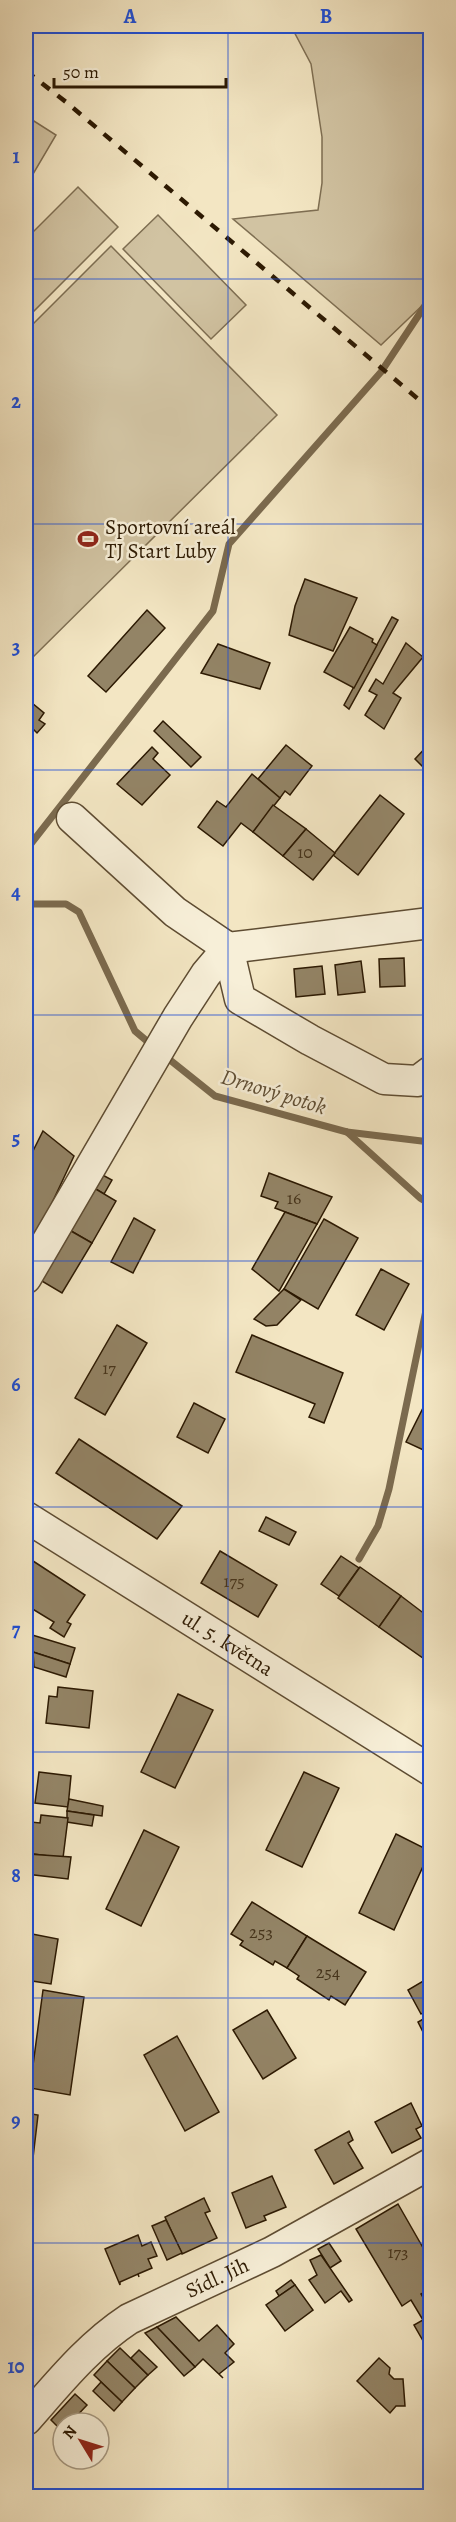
<svg xmlns="http://www.w3.org/2000/svg" width="456" height="2522" font-family="Alegreya,serif">
<style>
.green{fill:#d1c3a2;stroke:#7e6e52;stroke-width:1.5}
.lines{fill:none;stroke-linecap:round;stroke-linejoin:round}
.stream{stroke:#7b6a4e;stroke-width:7}
.building{fill:#938466;stroke:#2c1902;stroke-width:1.5}
.minor-casing{stroke:#5e4c32;stroke-width:33}
.minor{stroke:#f7efd8;stroke-width:30}
.rail{stroke:#2c1902;stroke-width:4.5;stroke-dasharray:10 10;stroke-linecap:butt}
.grid{fill:none;stroke:#1d4ed8;stroke-width:1.5;stroke-opacity:0.55}
.labels{text-anchor:middle;stroke-width:5;stroke-linejoin:round;paint-order:stroke}
.number-label{font-size:18px;fill:#46341b}
.poi-label{font-size:21px;fill:#2c1902;stroke:#f7efd8;text-anchor:start}
.street-label{font-size:21px;fill:#2c1902;stroke:#f7efd8}
.water-label{font-size:22px;font-style:italic;fill:#604f35;stroke:#f7efd8}
.neatline{fill:none;stroke:#1d4ed8;stroke-width:2}
.grid-label{font-size:20px;text-anchor:middle;font-weight:bold;fill:#1d4ed8}
</style>
<rect width="100%" height="100%" fill="#f3e6c3"/>
<filter id="stains"><feTurbulence type="fractalNoise" baseFrequency=".00333" numOctaves="4"/><feColorMatrix values="0 0 0 0 .2 0 0 0 0 .09 0 0 0 0 .02 0 0 0 .5 -.17"/></filter>
<radialGradient id="worn" r=".72"><stop offset=".6" stop-color="#630" stop-opacity="0"/><stop offset="1" stop-color="#630" stop-opacity=".3"/></radialGradient>
<g class="green">
<polygon points="291,26 430,26 430,298 381,345 233,219 318,210 322,183 322,137 311,64"/>
<polygon points="26,116 56,135 26,186"/>
<polygon points="78,187 118,227 28,317 26,314 26,239"/>
<polygon points="158,215 246,305 211,339 123,249"/>
<polygon points="111,246 277,415 26,664 26,331"/>
</g>
<g class="lines">
<g class="stream">
<polyline points="427,26 430,30"/>
<polyline points="26,850 213,611 229,544 381,372 430,298"/>
<polyline points="26,904 66,904 79,912 135,1031 154,1047"/>
<polyline points="165,1056 215,1096 347,1132 430,1142"/>
<polyline points="347,1132 420,1198 430,1204"/>
<polyline points="359,1559 378,1526 389,1489 430,1291"/>
</g>
</g>
<g class="building">
<polygon points="305,579 357,598 333,651 289,635 295,606"/>
<polygon points="147,610 165,628 106,692 88,676"/>
<polygon points="392,617 398,620 349,709 344,705"/>
<polygon points="350,627 373,639 372,642 377,645 354,688 324,672"/>
<polygon points="406,643 423,657 393,693 401,698 384,729 365,715 377,695 369,691 376,679 383,684"/>
<polygon points="218,644 270,663 260,689 201,673"/>
<polygon points="26,698 44,713 39,720 45,724 37,733 32,728 26,736"/>
<polygon points="163,721 201,757 191,767 154,731"/>
<polygon points="430,743 430,766 426,770 415,759"/>
<polygon points="286,745 312,766 290,795 285,791 280,798 258,779"/>
<polygon points="152,747 158,753 153,759 170,775 142,805 117,784"/>
<polygon points="252,774 280,798 253,832 241,823 223,846 198,827 217,801 226,807"/>
<polygon points="380,795 404,814 358,875 333,855"/>
<polygon points="273,805 306,829 283,856 253,832"/>
<polygon points="306,829 335,853 313,880 283,856"/>
<polygon points="426,954 430,954 430,983 424,983"/>
<polygon points="404,958 405,986 380,987 379,959"/>
<polygon points="361,961 365,992 338,995 335,965"/>
<polygon points="322,966 325,994 296,997 294,969"/>
<polygon points="43,1131 74,1156 37,1235 26,1229 26,1165"/>
<polygon points="97,1172 112,1180 104,1194 89,1185"/>
<polygon points="269,1173 332,1197 317,1224 275,1208 278,1202 261,1196"/>
<polygon points="89,1185 116,1201 92,1243 64,1227"/>
<polygon points="285,1212 317,1224 279,1291 252,1269"/>
<polygon points="134,1218 155,1230 133,1273 111,1262"/>
<polygon points="324,1219 358,1238 318,1309 284,1289"/>
<polygon points="64,1227 92,1243 62,1293 35,1277"/>
<polygon points="26,1229 37,1235 26,1258"/>
<polygon points="381,1269 409,1284 384,1330 356,1315"/>
<polygon points="284,1289 301,1300 277,1325 266,1326 254,1319"/>
<polygon points="117,1325 147,1343 105,1415 75,1398"/>
<polygon points="252,1335 343,1373 324,1423 309,1417 315,1404 236,1372"/>
<polygon points="194,1403 225,1419 208,1453 177,1437"/>
<polygon points="425,1404 430,1406 430,1453 406,1442"/>
<polygon points="79,1439 182,1506 157,1539 56,1473"/>
<polygon points="266,1517 296,1532 289,1545 259,1531"/>
<polygon points="220,1551 277,1585 258,1617 201,1583"/>
<polygon points="341,1556 359,1568 339,1596 321,1584"/>
<polygon points="30,1559 85,1595 67,1622 71,1624 64,1637 50,1628 54,1622 26,1605 26,1567"/>
<polygon points="360,1567 401,1596 379,1627 338,1598"/>
<polygon points="401,1596 430,1618 430,1663 379,1627"/>
<polygon points="29,1634 75,1648 70,1664 33,1652"/>
<polygon points="33,1652 70,1664 66,1677 34,1667"/>
<polygon points="58,1687 93,1691 89,1728 46,1723 49,1696 57,1697"/>
<polygon points="178,1694 213,1710 175,1788 141,1772"/>
<polygon points="39,1772 71,1776 68,1807 35,1803"/>
<polygon points="304,1772 339,1788 302,1867 266,1850"/>
<polygon points="69,1799 103,1806 102,1816 67,1811"/>
<polygon points="67,1811 94,1815 92,1826 67,1822"/>
<polygon points="41,1815 68,1818 63,1858 27,1853 31,1822 40,1823"/>
<polygon points="144,1830 179,1847 141,1926 106,1909"/>
<polygon points="396,1834 430,1851 394,1930 359,1913"/>
<polygon points="28,1854 71,1857 68,1879 26,1874"/>
<polygon points="252,1902 307,1936 287,1968 275,1961 273,1965 240,1945 243,1941 231,1934"/>
<polygon points="27,1933 58,1939 51,1984 26,1980"/>
<polygon points="307,1936 366,1972 345,2005 331,1996 329,2000 297,1979 299,1976 287,1968"/>
<polygon points="430,1977 430,2008 421,2014 408,1990"/>
<polygon points="43,1990 84,1997 70,2095 30,2088"/>
<polygon points="267,2010 296,2058 263,2079 233,2030"/>
<polygon points="430,2015 430,2033 425,2036 418,2022"/>
<polygon points="177,2036 219,2112 185,2131 144,2055"/>
<polygon points="411,2103 422,2126 416,2129 421,2138 392,2153 375,2122"/>
<polygon points="26,2113 38,2115 33,2158 26,2157"/>
<polygon points="349,2131 353,2140 348,2143 363,2168 334,2184 315,2150"/>
<polygon points="272,2176 286,2207 264,2216 266,2220 246,2228 232,2193"/>
<polygon points="204,2198 210,2211 205,2213 217,2238 182,2254 165,2217"/>
<polygon points="398,2204 430,2260 430,2289 421,2294 430,2309 430,2353 414,2325 423,2320 411,2300 402,2306 356,2229"/>
<polygon points="166,2220 182,2253 167,2260 152,2226"/>
<polygon points="138,2235 142,2246 151,2242 157,2256 148,2259 152,2268 138,2274 139,2277 138,2274 120,2282 120,2285 105,2249"/>
<polygon points="329,2243 341,2261 330,2268 318,2249"/>
<polygon points="321,2255 352,2300 349,2302 341,2291 325,2303 309,2280 317,2275 310,2260"/>
<polygon points="291,2280 295,2285 279,2296 276,2291"/>
<polygon points="295,2285 313,2310 285,2331 266,2305"/>
<polygon points="176,2317 199,2341 217,2325 234,2344 225,2353 234,2362 219,2374 223,2378 203,2359 195,2367 157,2327"/>
<polygon points="157,2327 195,2367 184,2376 145,2333"/>
<polygon points="120,2348 148,2375 135,2388 107,2361"/>
<polygon points="139,2350 157,2367 148,2375 131,2358"/>
<polygon points="379,2358 390,2368 389,2374 394,2379 403,2379 405,2406 396,2406 390,2413 357,2381"/>
<polygon points="107,2361 135,2388 122,2402 94,2375"/>
<polygon points="101,2382 122,2402 114,2411 93,2391"/>
<polygon points="75,2394 87,2405 70,2423 63,2423 62,2431 51,2420"/>
</g>
<g class="lines">
<g class="minor-casing">
<g id="minor">
<polyline points="72,818 175,912 228,948 430,923"/>
<polyline points="228,948 240,999 310,1040 384,1079 418,1081 430,1072"/>
<polyline points="26,1278 178,1017 206,974 228,948"/>
<path id="s1" d="M26,1517L430,1770"/>
<path id="s2" d="M26,2420C58,2384 88,2346 129,2319L272,2252L430,2164"/>
</g>
</g>
<use href="#minor" class="minor"/>
<polyline class="rail" points="26,71 66,102 430,409"/>
</g>
<path class="grid" d="M228,26V2496M26,279H430M26,524H430M26,770H430M26,1015H430M26,1261H430M26,1507H430M26,1752H430M26,1998H430M26,2243H430"/>
<defs>
<g id="stadium-bare" transform="scale(1.62)"><path d="M0-5a6.5 5 0 1 0 0 10a6.5 5 0 1 0 0-10ZM-3.5-1.8h7v3.6h-7Z" fill="#8f2418" stroke="#f7efd8" stroke-width="2.5" paint-order="stroke"/></g>
</defs>
<g fill-rule="evenodd">
<use href="#stadium-bare" x="88" y="539"/>
</g>
<g class="labels">
<g class="number-label">
<text x="305" y="858">10</text>
<text x="294" y="1204">16</text>
<text x="109" y="1374">17</text>
<text x="234" y="1587">175</text>
<text x="261" y="1938">253</text>
<text x="328" y="1978">254</text>
<text x="398" y="2258">173</text>
</g>
<g class="poi-label">
<text x="105" y="534">Sportovní areál<tspan x="105" dy="24">TJ Start Luby</tspan></text>
</g>
<g class="street-label">
<text dy="7" stroke="none"><textPath href="#s1" startOffset="238">ul. 5. května</textPath></text>
<text dy="7" stroke="none"><textPath href="#s2" startOffset="242">Sídl. Jih</textPath></text>
</g>
<g class="water-label">
<text transform="translate(274 1091) rotate(17)" y="8">Drnový potok</text>
</g>
</g>
<rect width="456" height="2522" fill="none" stroke="#f3e6c3" stroke-width="66"/>
<g transform="translate(81 2441) rotate(308)"><circle r="28" fill="#f7efd8" stroke="#a69982" stroke-width="1.5"/>
<path d="M0-4.5L10 22L0 15L-10 22Z" fill="#8f2418"/>
<text y="-9" font-size="16" font-weight="bold" text-anchor="middle" fill="#2c1902">N</text>
</g>
<path d="M54 78v9h172v-9" fill="none" stroke="#2c1902" stroke-width="3"/>
<text x="63" y="78" font-size="18" fill="#2c1902" stroke="#f7efd8" stroke-width="4.5" paint-order="stroke">50 m</text>
<rect x="33" y="33" width="390" height="2456" class="neatline"/>
<g class="grid-label">
<text x="130" y="23">A</text>
<text x="326" y="23">B</text>
<text x="16" y="163">1</text>
<text x="16" y="408">2</text>
<text x="16" y="654">3</text>
<text x="16" y="899">4</text>
<text x="16" y="1145">5</text>
<text x="16" y="1391">6</text>
<text x="16" y="1636">7</text>
<text x="16" y="1882">8</text>
<text x="16" y="2127">9</text>
<text x="16" y="2373">10</text>
</g>
<rect width="100%" height="100%" filter="url(#stains)"/>
<rect width="100%" height="100%" fill="url(#worn)"/>
</svg>
